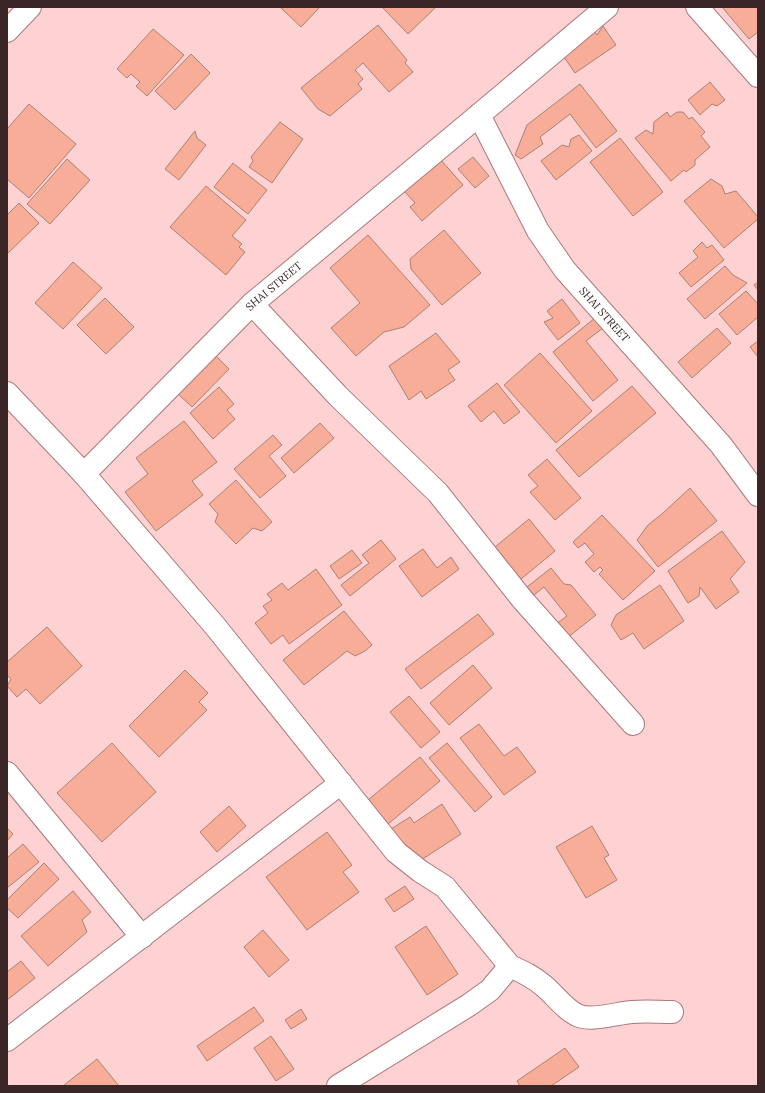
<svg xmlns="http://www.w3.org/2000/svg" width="765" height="1093" font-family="Lora,serif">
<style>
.building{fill:#f7ad97;stroke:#b08072}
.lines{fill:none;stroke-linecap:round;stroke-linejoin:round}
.street-casing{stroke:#ac797b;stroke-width:24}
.secondary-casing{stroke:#ac797b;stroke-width:24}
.street{stroke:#fff;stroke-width:22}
.secondary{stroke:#fff;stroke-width:22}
.labels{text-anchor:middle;stroke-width:4;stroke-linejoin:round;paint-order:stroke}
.street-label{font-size:11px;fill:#3b2627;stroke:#fce5e5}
</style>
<rect width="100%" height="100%" fill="#fed1d2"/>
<g class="building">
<polygon points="280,7 320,7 301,27"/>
<polygon points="382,7 436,7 408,34"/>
<polygon points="722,7 758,7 758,32 749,39"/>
<polygon points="378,25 407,60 405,63 413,72 389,92 363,63 355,70 363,79 358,84 362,89 330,116 318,109 301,88"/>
<polygon points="603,26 616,45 575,73 559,50 592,28 597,35"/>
<polygon points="153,29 184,55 147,96 136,86 140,82 131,74 127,78 117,69"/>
<polygon points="191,54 210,73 175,110 155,91"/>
<polygon points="710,82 725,100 717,106 712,104 700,115 688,100"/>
<polygon points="580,84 617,131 596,148 570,114 540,137 543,144 521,159 515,155 527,125"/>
<polygon points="29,104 76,144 29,198 7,179 7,129"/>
<polygon points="667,112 670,117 677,112 683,112 689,119 692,117 705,132 701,136 710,147 695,160 695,165 686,172 684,170 671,181 635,138 646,130 653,134 654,122"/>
<polygon points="280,122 303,139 272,183 249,167 253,161 251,157"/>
<polygon points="195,131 197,138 206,145 179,180 165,169"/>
<polygon points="579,135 592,151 556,180 541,161 562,145 569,147 571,139"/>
<polygon points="620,138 663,192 633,216 590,162"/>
<polygon points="473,157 489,176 475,188 458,169"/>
<polygon points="67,159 90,180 50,224 27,204"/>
<polygon points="440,159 463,185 422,221 410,207 415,203 404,191"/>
<polygon points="233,163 267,190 248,214 214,187"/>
<polygon points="711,179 722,186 725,194 736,191 758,217 758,219 724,248 684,201"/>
<polygon points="206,186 246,220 232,236 242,244 239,247 245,252 226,275 170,227"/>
<polygon points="19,203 39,223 7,254 7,215"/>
<polygon points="444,230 481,273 442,305 411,269 410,259"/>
<polygon points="368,235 430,305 404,327 384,332 356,356 331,328 360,303 330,268"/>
<polygon points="702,242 707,248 712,245 724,260 691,287 679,273 698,257 693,251"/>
<polygon points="73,262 102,288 63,329 35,303"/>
<polygon points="725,266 733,275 747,283 705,319 687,299"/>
<polygon points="758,282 758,290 754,285"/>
<polygon points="746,291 758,304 758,317 737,335 719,314"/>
<polygon points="105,298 134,327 106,354 77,325"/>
<polygon points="562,299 580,323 558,340 544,322 553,318 547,311"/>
<polygon points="595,318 603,328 586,341 618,380 593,401 553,352"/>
<polygon points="717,328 731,343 692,378 678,362"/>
<polygon points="436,333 460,362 448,370 455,380 426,399 421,391 409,400 389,366"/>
<polygon points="758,341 758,357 750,347"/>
<polygon points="540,353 592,411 556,443 504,385"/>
<polygon points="214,354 229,369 192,407 176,392"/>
<polygon points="497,383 520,412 504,424 494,411 481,422 468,406"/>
<polygon points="632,386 656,413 579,477 556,450"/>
<polygon points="219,387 234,404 227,410 235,419 213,439 190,413"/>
<polygon points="184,421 217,462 192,481 203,495 156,531 125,492 148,474 136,458"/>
<polygon points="320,423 334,438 294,473 281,458"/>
<polygon points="273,435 282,445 269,456 286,476 260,498 234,469"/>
<polygon points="547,459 581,498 555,520 530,492 538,486 528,475"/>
<polygon points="236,480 272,522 262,531 253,528 236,544 215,522 218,514 209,504"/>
<polygon points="690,488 717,521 658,567 637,540 648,525 663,513"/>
<polygon points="602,515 655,571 623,600 599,574 603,570 600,567 594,572 585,562 594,554 585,543 578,548 573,542"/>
<polygon points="529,519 555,551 521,579 495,547"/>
<polygon points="722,531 745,562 730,579 739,592 716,609 700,587 699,596 688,603 668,571"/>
<polygon points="381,540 396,559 350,596 341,585 369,563 362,555"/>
<polygon points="423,549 437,568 451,557 459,569 422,597 399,566"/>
<polygon points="352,550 362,563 339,579 330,566"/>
<polygon points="551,568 564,584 571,585 596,615 567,638 556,624 567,616 544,587 534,595 527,587"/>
<polygon points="316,569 342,605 289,644 283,635 271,644 255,623 268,613 263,606 272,600 267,594 282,583 288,590"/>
<polygon points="660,585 684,621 644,649 633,633 621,640 611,625 616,615"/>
<polygon points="344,611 372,645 365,651 355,656 347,651 304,685 283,660"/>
<polygon points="478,614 494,634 421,689 405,669"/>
<polygon points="47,627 82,666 40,704 26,689 17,697 7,686 11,679 7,675 7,662"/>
<polygon points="473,665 492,688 449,725 430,703"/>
<polygon points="185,670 208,693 199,702 207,710 159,757 129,726"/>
<polygon points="409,696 440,732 421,748 390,712"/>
<polygon points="479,724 504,756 517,747 536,772 504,795 460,738"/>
<polygon points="112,743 156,792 102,842 57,793"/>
<polygon points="447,743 492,797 475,812 429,758"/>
<polygon points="420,757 440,781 388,824 368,800"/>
<polygon points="442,804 461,834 415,864 391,829 410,817 414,823"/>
<polygon points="229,806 246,826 217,852 200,832"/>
<polygon points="592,826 609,855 604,858 617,880 586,898 556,847"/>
<polygon points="7,828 13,834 7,841"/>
<polygon points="327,832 352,865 343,872 359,892 307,930 266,877"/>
<polygon points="23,844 39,862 7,888 7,858"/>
<polygon points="44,863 59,879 18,918 7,908 7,900"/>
<polygon points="405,886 414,899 394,912 385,899"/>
<polygon points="73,891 91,912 82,920 87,932 48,966 21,936"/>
<polygon points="426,926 458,974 427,995 395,947"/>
<polygon points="263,930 289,960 269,977 244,947"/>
<polygon points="21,961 35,978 7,1000 7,972"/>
<polygon points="254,1007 264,1021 207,1061 197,1046"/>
<polygon points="301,1009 307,1019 291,1029 285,1020"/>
<polygon points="271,1036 294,1069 276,1081 254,1048"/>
<polygon points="565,1048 579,1067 551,1086 520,1086 517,1081"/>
<polygon points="97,1059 119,1086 63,1086"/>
</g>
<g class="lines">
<g class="street-casing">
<g id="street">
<polyline points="697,7 758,76"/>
<path id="s1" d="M479,115L538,231L565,270L721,445L758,495"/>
<polyline points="252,304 338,396 438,493 522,599 633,724"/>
<polyline points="7,393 84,474 215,626 396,852 420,871 445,887 510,966 490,990 469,1005 338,1086"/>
<path id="s2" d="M84,474L252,304L479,115L607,7"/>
<polyline points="7,773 142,937"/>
<path d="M510,966C523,972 534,977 544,986C555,995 564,1009 577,1015C590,1022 617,1013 632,1012C645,1011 659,1012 672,1012"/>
<polyline points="7,1040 341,783"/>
</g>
</g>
<g class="secondary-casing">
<polyline id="secondary" points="7,31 30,7"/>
</g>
<use href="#street" class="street"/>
<use href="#secondary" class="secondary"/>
</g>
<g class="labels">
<g class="street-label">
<text dy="4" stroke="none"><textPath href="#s2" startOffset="267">SHAI STREET</textPath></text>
<text dy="4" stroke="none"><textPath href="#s1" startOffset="237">SHAI STREET</textPath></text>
</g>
</g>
<rect width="765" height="1093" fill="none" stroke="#3b2627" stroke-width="16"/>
</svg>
